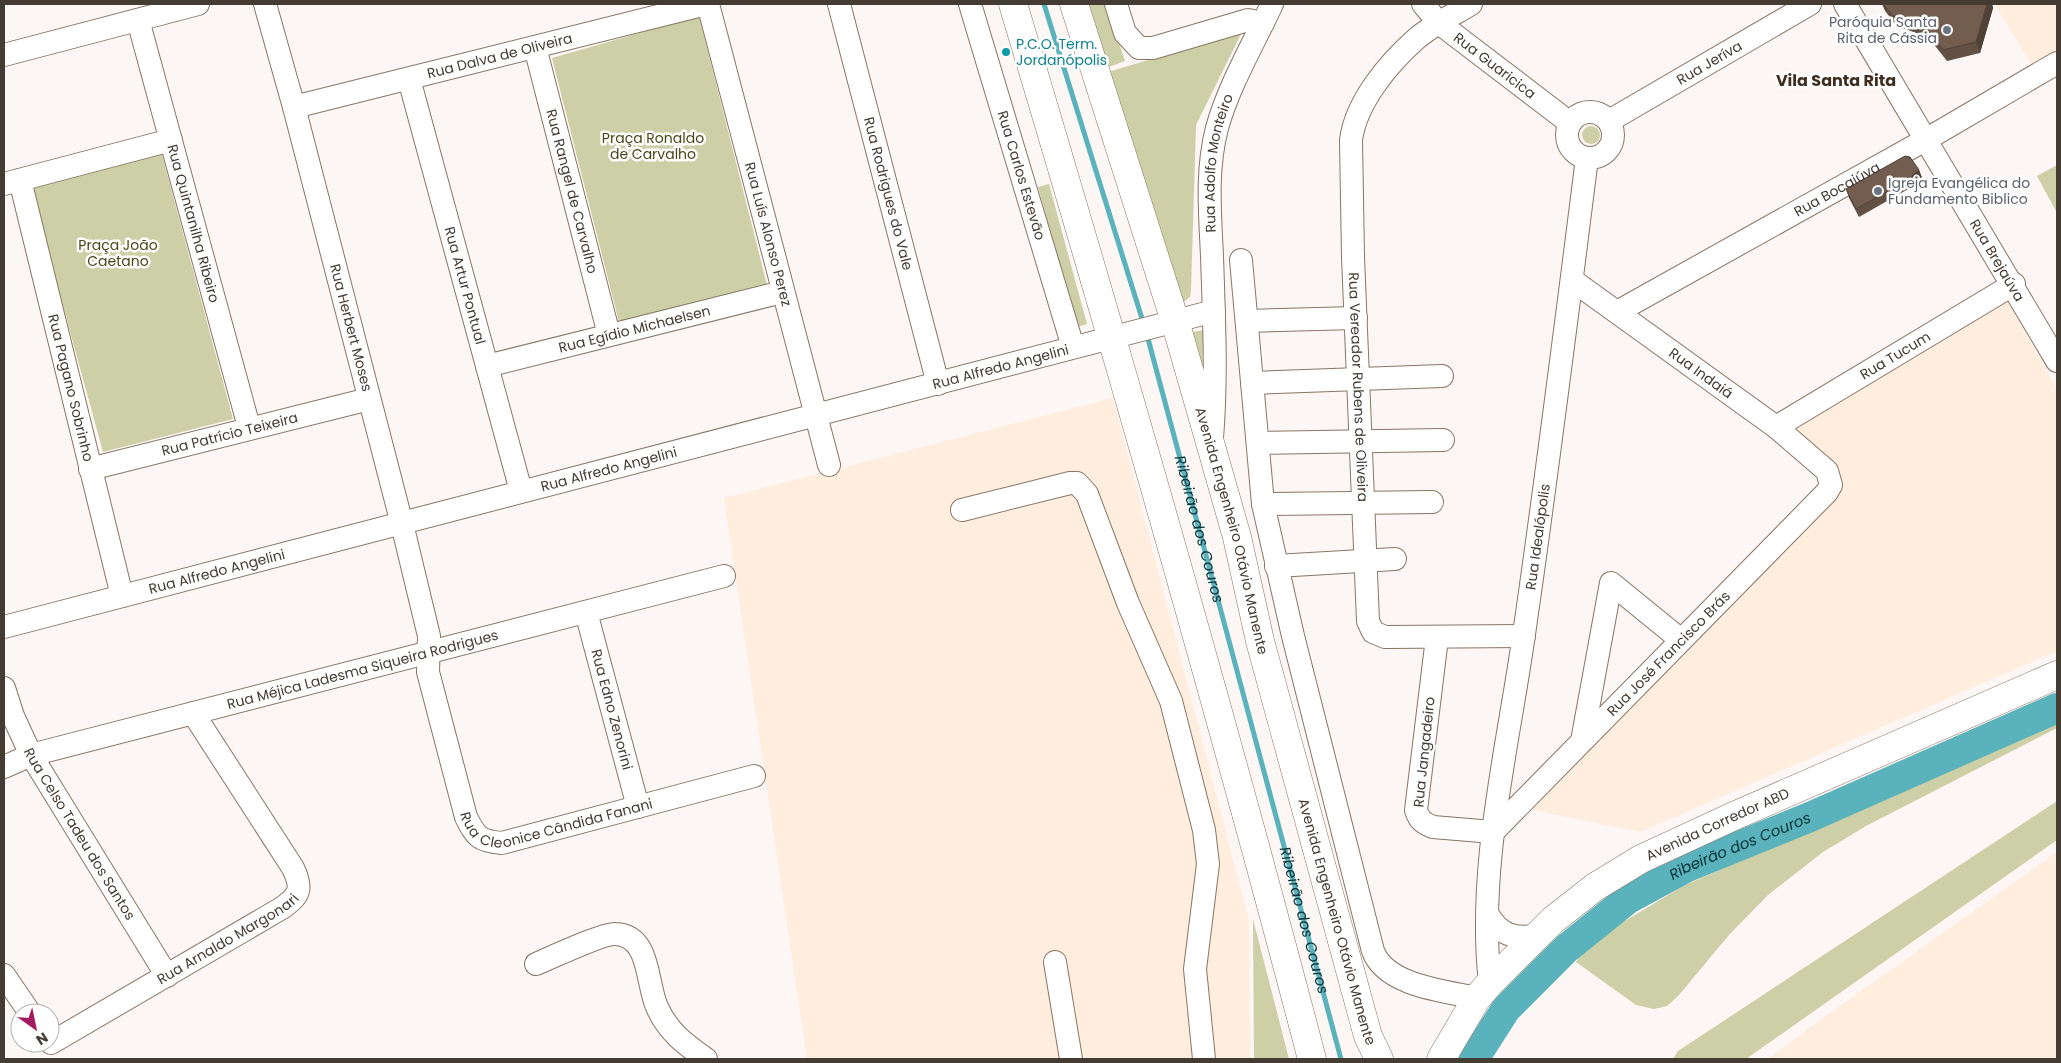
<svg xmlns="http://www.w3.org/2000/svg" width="2061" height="1063" font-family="Poppins,sans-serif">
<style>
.built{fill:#ffedde}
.green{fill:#cdcfa6}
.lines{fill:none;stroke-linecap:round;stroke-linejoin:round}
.stream{stroke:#5ab2bc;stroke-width:5}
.river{stroke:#5ab2bc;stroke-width:30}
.minor-casing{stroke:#897564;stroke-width:24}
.major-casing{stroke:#897564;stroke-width:29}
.highway-casing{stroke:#897564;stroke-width:29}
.minor{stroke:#fff;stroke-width:22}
.major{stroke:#fff;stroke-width:28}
.highway{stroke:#fff;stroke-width:28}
.wall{fill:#635044}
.shaded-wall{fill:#504137}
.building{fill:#735d4f;stroke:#504137}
.worship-dot{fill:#6b7280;stroke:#fff;stroke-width:2}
.culture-dot{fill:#0f9aa8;stroke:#fff;stroke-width:2}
.labels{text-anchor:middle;stroke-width:5;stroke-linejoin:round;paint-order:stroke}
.worship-label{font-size:14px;fill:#5b616d;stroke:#fff;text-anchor:end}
.culture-label{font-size:14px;fill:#0d838f;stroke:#fff;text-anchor:start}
.street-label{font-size:14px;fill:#443b33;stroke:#fff}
.park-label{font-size:14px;fill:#474817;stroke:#fff}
.water-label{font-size:15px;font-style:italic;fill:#063237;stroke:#fff}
.quarter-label{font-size:16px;font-weight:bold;fill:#3f2d1e;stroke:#fff}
</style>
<rect width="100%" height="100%" fill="#fcf7f4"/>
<g class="built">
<polygon points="1995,4 2057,4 2057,56 2034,69"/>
<polygon points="2006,298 2057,390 2057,651 1640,832 1523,808 1841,482 1838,469 1787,426"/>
<polygon points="1113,398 1249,921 1250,1059 807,1059 724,498"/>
<polygon points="2057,852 2057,1059 1768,1059 1819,1021"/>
</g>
<g class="green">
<polygon points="1085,4 1106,4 1125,61 1106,68"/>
<polygon points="699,16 767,285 619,322 552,58"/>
<polygon points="1242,32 1196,125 1191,290 1190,297 1184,302 1174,297 1108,72"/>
<circle cx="1591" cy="135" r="9"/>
<polygon points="161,151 233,419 103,452 31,189"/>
<polygon points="2057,165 2057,213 2037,176"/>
<polygon points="1049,184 1087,324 1077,327 1038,187"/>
<polygon points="1203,330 1202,386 1187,333"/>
<polygon points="2057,716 2057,728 1866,826 1823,852 1768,895 1729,935 1679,995 1667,1006 1654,1009 1636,1005 1576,962 1584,949 1603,934 1685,885 1842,817"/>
<polygon points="2057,801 2057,840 1746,1059 1673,1059 1678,1051"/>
<polygon points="1253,919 1289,1059 1254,1059"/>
</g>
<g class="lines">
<g class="stream">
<polyline points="1044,4 1144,325"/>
<path id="s1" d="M1147,335L1341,1059"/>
</g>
<path class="river" id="s2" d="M1474,1059L1506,1009L1567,948L1628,899L1687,867L1810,817L2057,708"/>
<g class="minor-casing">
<g id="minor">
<path id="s3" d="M265,4L294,107L402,524L429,636L428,672L466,817C476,837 479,841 502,843L754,776"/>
<path id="s4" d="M708,4L829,465"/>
<path id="s5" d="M839,4L938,384"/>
<path id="s6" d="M970,4L1073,347"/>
<polyline points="1116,4 1125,33 1139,48 1153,48 1248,20 1263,23"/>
<path id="s7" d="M1423,4L1439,23L1570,123"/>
<path id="s8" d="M1471,4C1453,15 1432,25 1416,39C1388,64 1356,102 1351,140L1353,257L1368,621L1373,632L1385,637L1524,636"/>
<path id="s9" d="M1845,4L2057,361"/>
<path id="s10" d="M138,20L249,427"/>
<path id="s11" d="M535,47L609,335"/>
<polyline points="4,55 198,4"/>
<path id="s12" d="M409,79L521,491"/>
<path id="s13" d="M294,107L706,4"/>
<circle cx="1590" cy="135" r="23"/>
<path id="s14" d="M1609,121L1810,4"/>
<path id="s15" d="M20,180L122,596"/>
<polyline points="4,184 171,140"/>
<path d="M1241,260L1263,504L1293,636L1373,951C1386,986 1445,991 1477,998"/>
<path id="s16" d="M1617,312L1927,139L2057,63"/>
<polyline points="1247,321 1356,318"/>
<path id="s17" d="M487,366L782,292"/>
<polyline points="1252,383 1442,376"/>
<path id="s18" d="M1776,427L2014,284"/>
<path id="s19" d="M1212,438C1217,377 1214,317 1212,256C1210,213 1206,170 1217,128C1229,85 1253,45 1272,4"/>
<polyline points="1258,443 1443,440"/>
<path id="s20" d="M90,469L369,399"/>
<polyline points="1263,504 1432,502"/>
<polyline points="962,510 1070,483 1077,483 1087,494 1128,603 1171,701 1204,830 1208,864 1195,969 1204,1059"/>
<polyline points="1276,566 1395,559"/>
<path id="s21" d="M586,612L638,807"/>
<path id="s22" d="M4,627L1214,311"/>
<path id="s23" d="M1437,638L1416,810C1419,820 1423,823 1433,827L1493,832L1827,492L1831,485L1827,471L1776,427L1572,280"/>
<path id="s24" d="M4,688L13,716L31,755L167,976"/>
<polyline points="1582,741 1611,583 1681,640"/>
<path id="s25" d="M4,767L31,755L724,576"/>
<path d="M1488,915C1500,935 1514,939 1537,936"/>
<polyline points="1055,962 1071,1059"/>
<path d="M536,964C550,958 604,933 615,934C651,935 646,983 657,1007C668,1032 685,1044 706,1059"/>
<polyline points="4,975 30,1013"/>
<path id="s26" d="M1490,983C1477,868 1508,748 1524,634C1547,476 1567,317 1587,158"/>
<path id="s27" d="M51,1043L282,908C300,895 303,889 293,868L193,713"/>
</g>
</g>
<g class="major-casing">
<g id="major">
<path d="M1013,4C1118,354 1219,705 1312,1059"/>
<path id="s28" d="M1074,4L1175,321L1211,446L1237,537L1260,641L1368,1036L1379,1059"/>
</g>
</g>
<g class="highway-casing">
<g id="highway">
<path id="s29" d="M1441,1059L1477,998L1490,983L1553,920L1595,887L1641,859L1734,816L2057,675"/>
</g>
</g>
<use href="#minor" class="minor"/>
<use href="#major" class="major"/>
<use href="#highway" class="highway"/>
</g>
<g class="wall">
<polygon points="1882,4 1992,4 1993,8 1980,53 1947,61 1932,42 1919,34 1897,26 1885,11"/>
<polygon points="1919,170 1922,178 1910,188 1859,217 1849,198 1846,189"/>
</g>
<g class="shaded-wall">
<polygon points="1987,4 1992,4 1993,8 1980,53 1976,42"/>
<polygon points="1919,170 1922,178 1910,188 1907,180"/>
</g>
<g class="building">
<polygon points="1883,4 1987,4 1976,42 1943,50 1928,31 1915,23 1893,16"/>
<polygon points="1905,156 1910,157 1919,170 1907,180 1856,209 1846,189"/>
</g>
<g class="worship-dot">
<circle cx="1947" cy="30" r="5"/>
<circle cx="1878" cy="191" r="5"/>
</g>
<circle class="culture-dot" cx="1006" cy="52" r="5"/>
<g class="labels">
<g class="worship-label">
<text x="1937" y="27">Paróquia Santa<tspan x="1937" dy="16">Rita de Cássia</tspan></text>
<text x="1888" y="188" text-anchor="start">Igreja Evangélica do<tspan x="1888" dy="16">Fundamento Biblico</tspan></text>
</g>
<g class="culture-label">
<text x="1016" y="49">P.C.O. Term.<tspan x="1016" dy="16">Jordanópolis</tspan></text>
</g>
<g class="street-label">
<text dy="5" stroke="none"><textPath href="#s13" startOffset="212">Rua Dalva de Oliveira</textPath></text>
<text dy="5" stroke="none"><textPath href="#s14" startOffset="116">Rua Jeríva</textPath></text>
<text dy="5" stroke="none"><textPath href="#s7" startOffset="95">Rua Guaricica</textPath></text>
<text dy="5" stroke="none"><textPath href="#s19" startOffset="276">Rua Adolfo Monteiro</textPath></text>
<text dy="5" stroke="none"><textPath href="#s6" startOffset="179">Rua Carlos Estevão</textPath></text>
<text dy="5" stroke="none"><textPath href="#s16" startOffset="252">Rua Bocaiúva</textPath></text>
<text dy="5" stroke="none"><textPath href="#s11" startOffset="149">Rua Rangel de Carvalho</textPath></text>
<text dy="5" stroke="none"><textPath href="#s5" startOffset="196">Rua Rodrigues do Vale</textPath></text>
<text dy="5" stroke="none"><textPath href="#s10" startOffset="211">Rua Quintanilha Ribeiro</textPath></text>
<text dy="5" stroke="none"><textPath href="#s4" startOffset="238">Rua Luís Alonso Perez</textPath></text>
<text dy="5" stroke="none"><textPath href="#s9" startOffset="298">Rua Brejaúva</textPath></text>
<text dy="5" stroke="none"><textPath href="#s12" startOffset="214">Rua Artur Pontual</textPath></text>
<text dy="5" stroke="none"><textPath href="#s3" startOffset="335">Rua Herbert Moses</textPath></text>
<text dy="5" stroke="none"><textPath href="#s17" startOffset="152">Rua Egídio Michaelsen</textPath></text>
<text dy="5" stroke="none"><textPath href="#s18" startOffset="139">Rua Tucum</textPath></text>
<text dy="5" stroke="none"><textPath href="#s22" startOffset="1030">Rua Alfredo Angelini</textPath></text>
<text transform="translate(1701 373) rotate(36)" y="5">Rua Indaiá</text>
<text dy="5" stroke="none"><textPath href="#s8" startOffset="435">Rua Vereador Rubens de Oliveira</textPath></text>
<text dy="5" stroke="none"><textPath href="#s15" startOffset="214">Rua Pagano Sobrinho</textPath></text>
<text dy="5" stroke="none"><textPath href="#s20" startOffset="144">Rua Patrício Teixeira</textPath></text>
<text dy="5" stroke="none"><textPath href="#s22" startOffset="625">Rua Alfredo Angelini</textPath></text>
<text dy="5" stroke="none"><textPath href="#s28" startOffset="550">Avenida Engenheiro Otávio Manente</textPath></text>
<text dy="5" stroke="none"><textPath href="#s26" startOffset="450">Rua Idealópolis</textPath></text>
<text dy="5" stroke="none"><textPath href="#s22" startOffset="220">Rua Alfredo Angelini</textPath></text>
<text dy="5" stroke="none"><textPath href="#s23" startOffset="509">Rua José Francisco Brás</textPath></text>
<text dy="5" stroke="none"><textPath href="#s25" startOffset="372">Rua Méjica Ladesma Siqueira Rodrigues</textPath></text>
<text dy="5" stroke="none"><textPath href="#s21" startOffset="101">Rua Edno Zenorini</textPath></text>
<text transform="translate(1424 752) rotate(-84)" y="5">Rua Jangadeiro</text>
<text dy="5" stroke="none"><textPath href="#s3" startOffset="938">Rua Cleonice Cândida Fanani</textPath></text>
<text dy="5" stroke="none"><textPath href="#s29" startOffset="371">Avenida Corredor ABD</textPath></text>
<text dy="5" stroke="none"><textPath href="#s24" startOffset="165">Rua Celso Tadeu dos Santos</textPath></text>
<text dy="5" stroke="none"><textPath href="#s28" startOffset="955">Avenida Engenheiro Otávio Manente</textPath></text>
<text dy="5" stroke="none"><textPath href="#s27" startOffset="205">Rua Arnaldo Margonari</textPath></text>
</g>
<g class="park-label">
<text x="653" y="143">Praça Ronaldo<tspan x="653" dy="16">de Carvalho</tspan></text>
<text x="118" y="250">Praça João<tspan x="118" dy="16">Caetano</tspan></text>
</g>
<g class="water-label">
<text dy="5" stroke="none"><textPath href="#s1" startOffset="201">Ribeirão dos Couros</textPath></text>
<text dy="5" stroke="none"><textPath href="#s2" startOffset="348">Ribeirão dos Couros</textPath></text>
<text dy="5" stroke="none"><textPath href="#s1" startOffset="606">Ribeirão dos Couros</textPath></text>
</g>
<g class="quarter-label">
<text x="1836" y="86">Vila Santa Rita</text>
</g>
</g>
<rect width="2061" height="1063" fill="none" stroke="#443b33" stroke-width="10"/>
<g transform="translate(35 1028) rotate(147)"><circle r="24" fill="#ffffff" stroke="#b4b1ad"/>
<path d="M0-4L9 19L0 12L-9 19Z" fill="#a51a5f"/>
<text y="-8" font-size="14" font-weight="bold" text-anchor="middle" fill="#443b33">N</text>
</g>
</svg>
